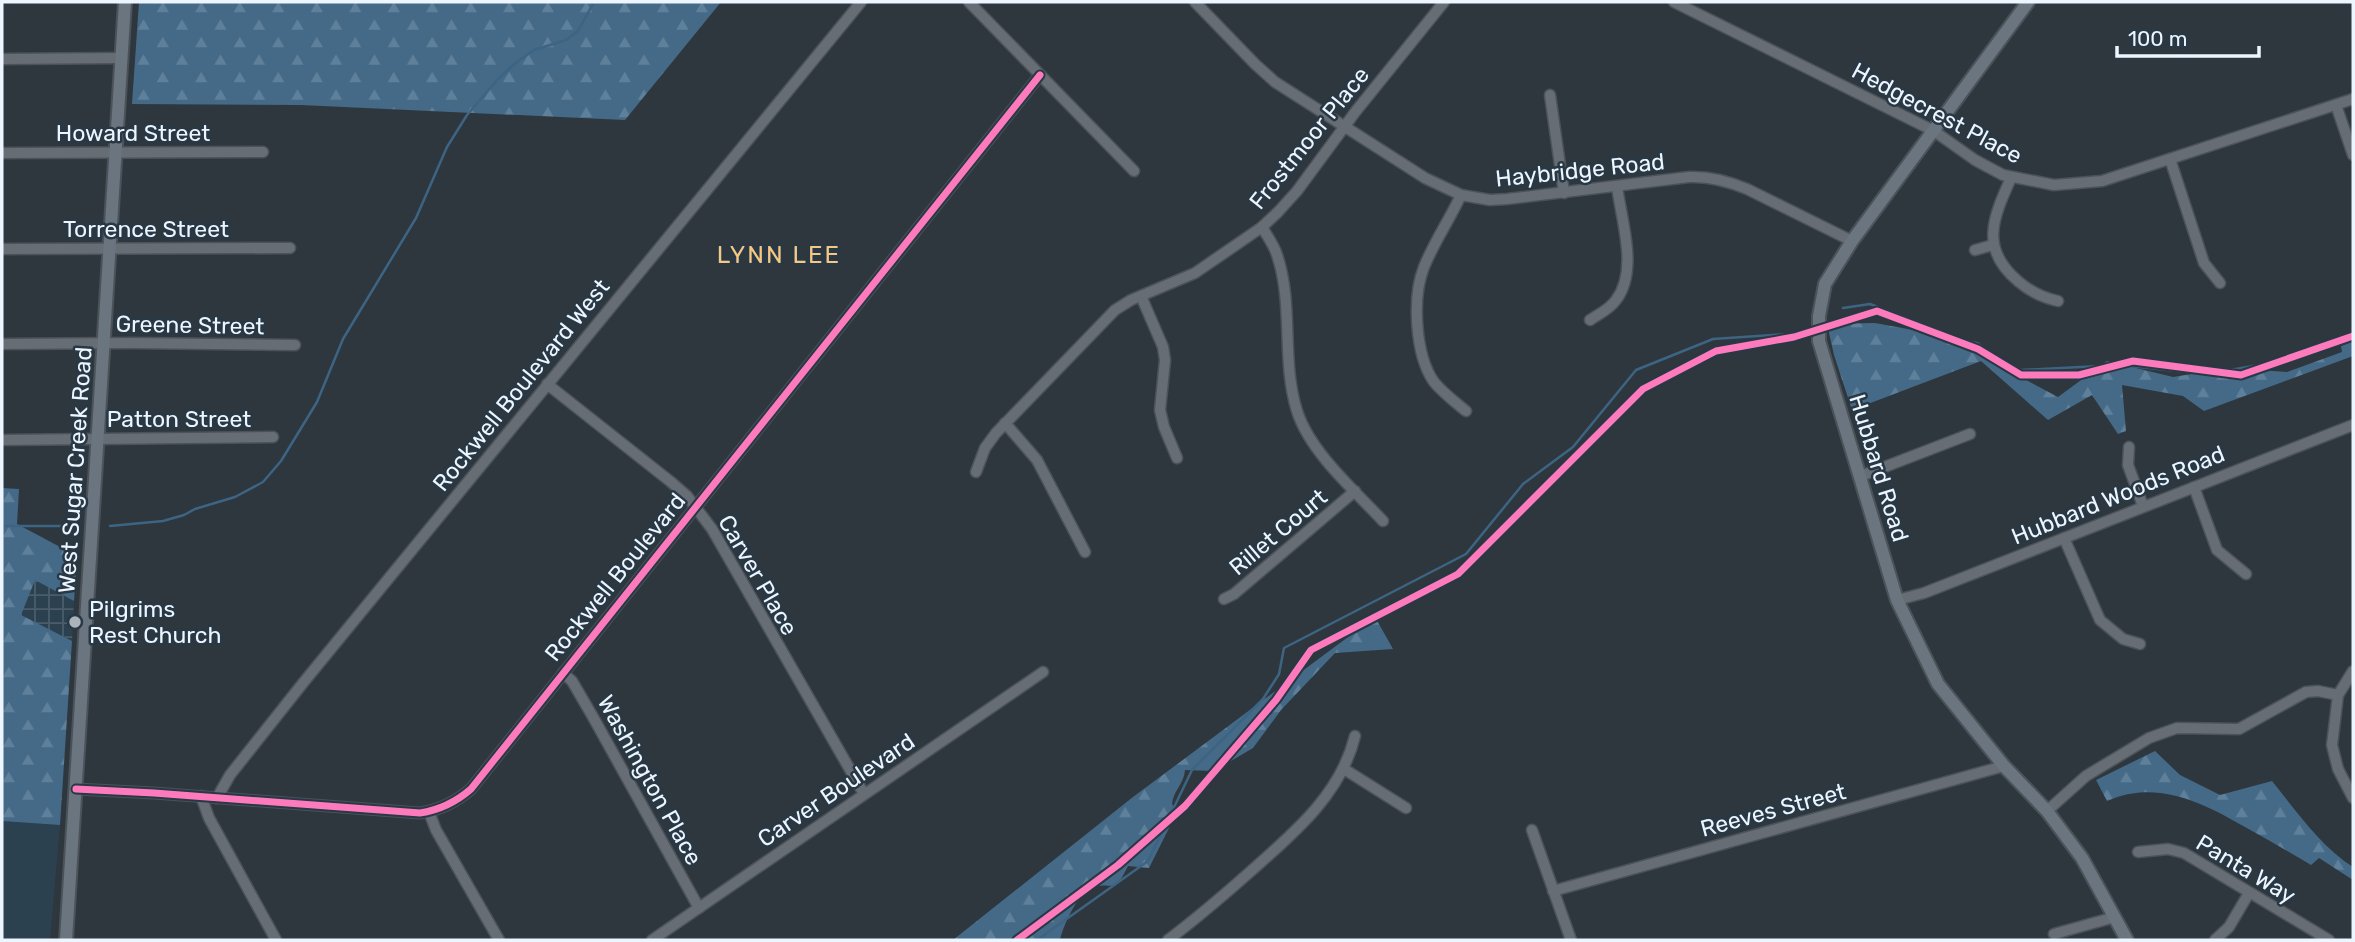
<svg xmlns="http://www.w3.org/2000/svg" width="2355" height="942" font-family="Rubik,sans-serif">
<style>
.built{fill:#2c4150}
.industrial{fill:url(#industrial-grid)}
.forest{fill:url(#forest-firs)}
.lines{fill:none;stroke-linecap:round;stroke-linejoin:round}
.stream{stroke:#3d6483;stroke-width:2.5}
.minor-casing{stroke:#4b5259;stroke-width:13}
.major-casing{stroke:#4b5259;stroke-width:16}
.minor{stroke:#666d74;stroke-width:10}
.major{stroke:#6a757f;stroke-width:12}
.cycleway-casing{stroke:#283844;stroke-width:11}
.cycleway{stroke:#fd7abc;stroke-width:7}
.poi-dot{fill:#aab3bb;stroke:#283844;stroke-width:2.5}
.labels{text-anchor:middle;stroke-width:5;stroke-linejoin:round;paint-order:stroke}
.street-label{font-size:23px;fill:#edf6ff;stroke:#283844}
.poi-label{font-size:23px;fill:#edf6ff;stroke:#283844;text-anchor:start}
.neighbourhood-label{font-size:24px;letter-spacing:2px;fill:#f4c783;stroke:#283844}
</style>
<defs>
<pattern id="industrial-grid" width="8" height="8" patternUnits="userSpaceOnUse" patternTransform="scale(1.75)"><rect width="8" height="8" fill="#2c4150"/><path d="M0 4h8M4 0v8" fill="none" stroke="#4b5d6a"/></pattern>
<pattern id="forest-firs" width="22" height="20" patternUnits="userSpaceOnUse" patternTransform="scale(1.75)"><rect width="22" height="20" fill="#446a88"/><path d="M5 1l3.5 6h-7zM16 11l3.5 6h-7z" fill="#5f809a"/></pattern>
</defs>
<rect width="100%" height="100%" fill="#2e373e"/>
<polygon class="built" points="2,821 60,825 50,940 2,940"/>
<polygon class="industrial" points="14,568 74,601 72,641 12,612"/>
<g class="forest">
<polygon points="139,2 721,2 625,120 301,105 132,104"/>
<polygon points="1875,323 1978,342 2028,381 2058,397 2107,361 2173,377 2229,368 2287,372 2342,352 2341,346 2353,341 2353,356 2204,411 2183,396 2122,385 2126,431 2118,434 2092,395 2048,420 1981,361 1852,410 1834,355 1827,324"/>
<polygon points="2,488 19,489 17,524 77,556 74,601 35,580 21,615 72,641 60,825 2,821"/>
<path d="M1375,617L1393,649L1335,653L1281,710L1253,748L1214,771L1185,770C1184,784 1173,791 1172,804L1177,811V820L1171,824L1149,868L1128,866C1112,899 1113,878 1090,889C1077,895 1063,926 1060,940H953L1133,797Z"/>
<path d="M2155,751L2180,775L2220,795L2272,781C2296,811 2321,847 2353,867V880L2319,858L2311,865C2289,852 2267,839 2245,827C2202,802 2156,779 2107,801L2096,780Z"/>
</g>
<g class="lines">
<g class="stream">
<polyline points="1843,308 1870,304 1970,342 2021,370 2120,365 2206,374 2265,364 2353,334"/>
<polyline points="2,526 78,526"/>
<polyline points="110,526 163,521 184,515 195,509 235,497 263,482 281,461 317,402 343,339 416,218 447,147 467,115 497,80 518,61 534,50 566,40 578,31 594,2"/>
<polyline points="1037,940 1148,861 1192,770 1263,699 1279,674 1284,648 1466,554 1523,484 1573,447 1636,370 1713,339 1789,334"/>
</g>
<g class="minor-casing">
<g id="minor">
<polyline points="969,2 1134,171"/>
<path d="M1195,2L1255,64L1275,82L1425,178L1461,195L1490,200L1507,199L1689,177C1710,176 1728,181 1747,189L1852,241"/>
<polyline points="1674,2 1934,131 1975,160 2003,175 2054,185 2102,181 2353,99"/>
<polyline points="2,59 121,58"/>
<polyline points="1550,95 1564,193"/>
<polyline points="2336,105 2353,155"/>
<polyline points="2,153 263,152"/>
<polyline points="2170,159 2204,263 2220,283"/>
<path d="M2011,178C1993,218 1979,249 2019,282C2031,292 2043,298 2058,301"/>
<path d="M1461,195C1450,219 1434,242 1424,267C1412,297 1415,355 1434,382C1443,393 1455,402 1466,411"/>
<path d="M1262,227C1267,236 1274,245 1277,255C1294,305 1281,360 1297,411C1310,452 1354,490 1383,521"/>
<polyline points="2,249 290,248"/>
<polyline points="1975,250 1993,245"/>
<polyline points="1141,296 1163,347 1165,360 1160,410 1164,427 1177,458"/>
<path d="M1590,320C1599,314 1610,309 1616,300C1639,270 1621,220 1617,186"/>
<polyline points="2,344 132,343 295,345"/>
<polyline points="547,384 671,482 687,496 712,529 864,794"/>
<polyline points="1005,423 1037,460 1085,552"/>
<polyline points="2,440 273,437"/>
<polyline points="2129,447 2128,465 2143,506"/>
<polyline points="976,472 985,448 996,433 1115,310 1131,300 1195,273 1262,227 1278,212 1297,191 1356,111 1444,2"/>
<polyline points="1861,476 1970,434"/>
<polyline points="2194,487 2217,550 2246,574"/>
<polyline points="2064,538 2100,620 2123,639 2140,644"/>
<polyline points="1224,599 1234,594 1355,491"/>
<polyline points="1897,600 1924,593 2353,425"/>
<polyline points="2353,671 2338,695 2332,745 2338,769 2353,798"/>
<polyline points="563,673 572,681 593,717 699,908"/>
<polyline points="1344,769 1406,808"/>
<path d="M76,789L154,793L420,813C440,810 456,802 471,789L1040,75"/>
<polyline points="201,796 209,818 276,940"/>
<polyline points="217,798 230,775 303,683 861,2"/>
<polyline points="2047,811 2086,776 2149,738 2177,728 2239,729 2306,692 2318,691 2338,695"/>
<polyline points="429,812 436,830 499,940"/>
<polyline points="1532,830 1571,940"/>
<polyline points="2138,852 2168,849 2184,853 2329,940"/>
<polyline points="1553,891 2004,766"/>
<polyline points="2054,934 2115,917"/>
<polyline points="652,940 1043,672"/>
<path d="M1168,940C1197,918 1224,895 1251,871C1294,833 1341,794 1355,736"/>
<polyline points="2215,940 2229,927 2249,893"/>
</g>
</g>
<g class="major-casing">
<g id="major">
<polyline points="2028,2 1852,241 1825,284 1819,316 1819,341 1897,600 1938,684 2004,766 2047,811 2082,858 2127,940"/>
<polyline points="66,940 125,2"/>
</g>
</g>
<use href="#minor" class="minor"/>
<use href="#major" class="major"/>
<g class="cycleway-casing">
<g id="cycleway">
<path d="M76,789L154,793L420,813C440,810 456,802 471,789L1040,75"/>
<polyline points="1017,940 1118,865 1185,806 1276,700 1311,650 1458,574 1643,389 1716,351 1794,337 1877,311 1978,349 2021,375 2079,375 2133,361 2241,375 2353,336"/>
</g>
</g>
<use href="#cycleway" class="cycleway"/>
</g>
<circle class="poi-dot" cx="75" cy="622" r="7"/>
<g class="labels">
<g class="street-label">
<text transform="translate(1937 113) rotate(28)" y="8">Hedgecrest Place</text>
<text x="133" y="141">Howard Street</text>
<text transform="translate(1309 138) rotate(-51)" y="8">Frostmoor Place</text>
<text transform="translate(1580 170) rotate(-6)" y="8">Haybridge Road</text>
<text x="146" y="237">Torrence Street</text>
<text transform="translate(190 325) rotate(1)" y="8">Greene Street</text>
<text transform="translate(521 385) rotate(-51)" y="8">Rockwell Boulevard West</text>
<text x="179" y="427">Patton Street</text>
<text transform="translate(1879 468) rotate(73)" y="8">Hubbard Road</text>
<text transform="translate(75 470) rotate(-86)" y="8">West Sugar Creek Road</text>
<text transform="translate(2118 495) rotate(-22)" y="8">Hubbard Woods Road</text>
<text transform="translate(1278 532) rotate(-40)" y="8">Rillet Court</text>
<text transform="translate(758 575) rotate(60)" y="8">Carver Place</text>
<text transform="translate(615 577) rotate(-51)" y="8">Rockwell Boulevard</text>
<text transform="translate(650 780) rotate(61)" y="8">Washington Place</text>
<text transform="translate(836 790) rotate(-34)" y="8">Carver Boulevard</text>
<text transform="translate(1773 810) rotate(-15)" y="8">Reeves Street</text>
<text transform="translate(2246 869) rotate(31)" y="8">Panta Way</text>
</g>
<g class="poi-label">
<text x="89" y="617">Pilgrims<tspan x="89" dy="26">Rest Church</tspan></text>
</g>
<g class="neighbourhood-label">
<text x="779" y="263">LYNN LEE</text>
</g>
</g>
<rect width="2355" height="942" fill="none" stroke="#edf6ff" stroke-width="7"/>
<path d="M2117 46v10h142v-10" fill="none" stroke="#edf6ff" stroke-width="3.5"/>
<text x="2128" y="46" font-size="21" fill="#edf6ff" stroke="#283844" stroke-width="5" paint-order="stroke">100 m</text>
</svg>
